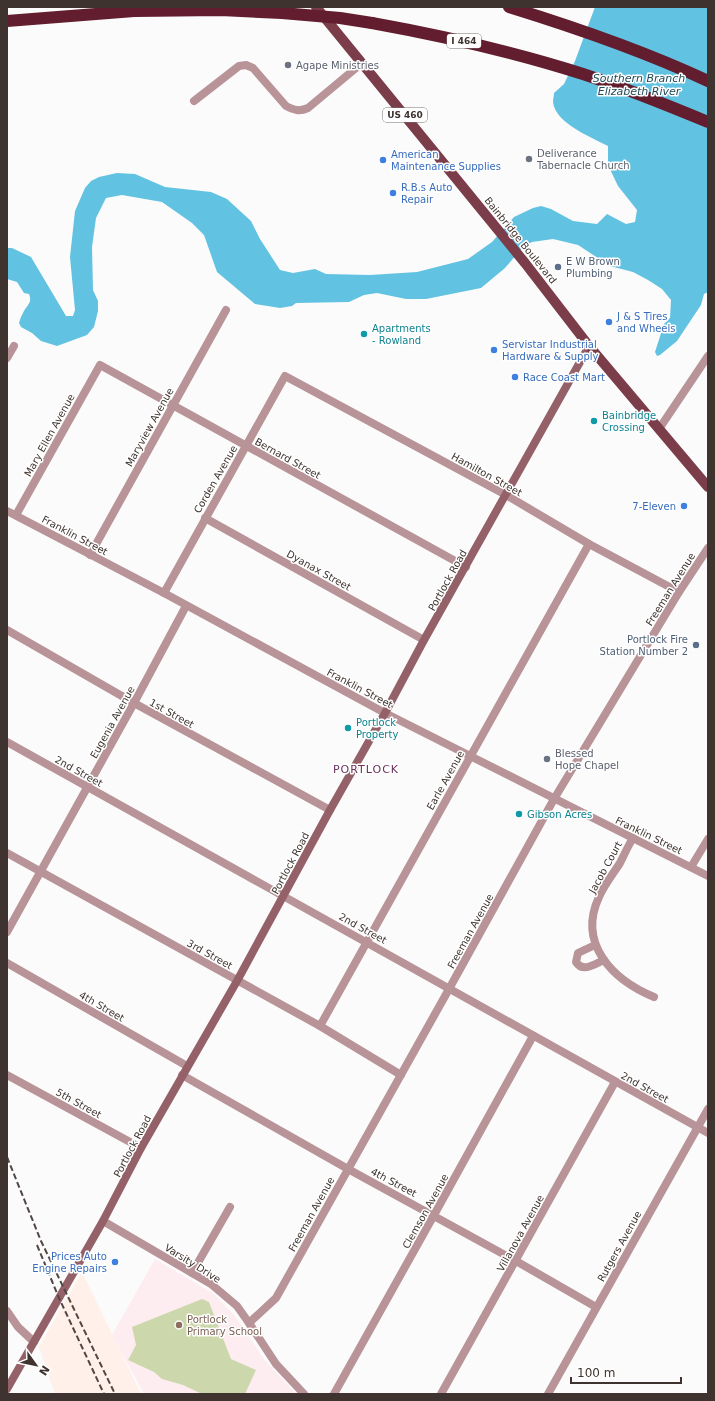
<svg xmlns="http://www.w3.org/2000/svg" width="715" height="1401" font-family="'DejaVu Sans',sans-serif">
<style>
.built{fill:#fff0e9}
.education{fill:#fdedf0}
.green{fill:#ccd8ac}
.water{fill:#62c2e1}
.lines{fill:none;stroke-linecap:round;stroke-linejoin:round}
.minor{stroke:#b89398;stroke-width:8}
.tertiary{stroke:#b89398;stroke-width:8}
.secondary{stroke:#956169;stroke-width:8}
.primary{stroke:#7a3d49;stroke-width:10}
.motorway{stroke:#621d2e;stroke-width:12}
.rail{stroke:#514743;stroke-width:2;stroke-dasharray:6 3;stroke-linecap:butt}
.motorway-bridge{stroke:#621d2e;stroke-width:12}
.worship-dot{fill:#6b7280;stroke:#fff;stroke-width:1.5}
.shop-dot{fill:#3f7fe0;stroke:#fff;stroke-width:1.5}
.service-dot{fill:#5c6f8a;stroke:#fff;stroke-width:1.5}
.culture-dot{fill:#0f9aa8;stroke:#fff;stroke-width:1.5}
.education-dot{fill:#8d6e63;stroke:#fff;stroke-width:1.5}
.labels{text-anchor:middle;stroke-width:3;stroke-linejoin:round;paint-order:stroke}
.shield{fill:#fff;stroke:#78706d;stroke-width:1}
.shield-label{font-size:9px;font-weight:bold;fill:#3e332e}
.worship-label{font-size:10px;fill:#5b616d;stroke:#fff;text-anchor:start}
.shop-label{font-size:10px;fill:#366cbe;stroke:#fff;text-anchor:start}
.street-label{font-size:10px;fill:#3e332e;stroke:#fff}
.service-label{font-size:10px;fill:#4e5e75;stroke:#fff;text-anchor:start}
.culture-label{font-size:10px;fill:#0d838f;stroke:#fff;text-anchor:start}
.education-label{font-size:10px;fill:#785e54;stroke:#fff;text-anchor:start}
.water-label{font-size:11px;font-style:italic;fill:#204a58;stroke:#fff}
.neighbourhood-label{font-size:11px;letter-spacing:1px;fill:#6a315c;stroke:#fff}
</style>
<rect width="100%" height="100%" fill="#fbfbfb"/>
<polygon class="built" points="82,1272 141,1394 55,1394 39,1347"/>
<polygon class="education" points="155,1259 214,1294 235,1316 264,1359 296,1394 144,1394 112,1335"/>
<polygon class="green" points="202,1299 209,1302 231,1359 256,1370 245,1394 202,1394 183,1385 162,1379 154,1372 128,1360 136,1345 132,1327"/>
<path class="water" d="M595,7H708V292L704,294L701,305L677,341L660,355L657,356L655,352L664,324L670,318L671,300L662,289L648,280L633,272L610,266L578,245L553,239L532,242L523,247L505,268L481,288L426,299H406L377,293L364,295L349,302L296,303L292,306L280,308L255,304L217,272L204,235L192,223L162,202L122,195L106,198L96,218L92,247L93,290L98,301V311L94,327L87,335L57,346L41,341L32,333L21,327L19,323C20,320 21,316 23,313C26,306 33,303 29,294L24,293L17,282L7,279V248H12L31,257L66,316H73L75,310L70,257L75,211L85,188L91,181L99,177L117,173L135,174L165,187L211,192L227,199L251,221L260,239L280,270L293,273L315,269L326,274L370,275L417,272L468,259L492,242L514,217L533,208L541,206L551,209L573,221L597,224L607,214L626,224L635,222L637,210L618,186L608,165V146C591,137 555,123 553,102C553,99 554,96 554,93L564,84L575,61Z"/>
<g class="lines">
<g class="minor">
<path d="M194,101L239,66L246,65L253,68L286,106C294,110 299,112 308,108L362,63"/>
<polyline points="7,358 14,346"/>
<polyline points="659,429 708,356"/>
<polyline points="7,511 164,593 385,713"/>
<polyline points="16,515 100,365 466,567"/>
<polyline points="205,518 424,640"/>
<polyline points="90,555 226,310"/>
<polyline points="164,593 285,376 506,495 589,544 679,592"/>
<polyline points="7,630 134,703 330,810"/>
<polyline points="7,742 708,1133"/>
<path d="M633,838C628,846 624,855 620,863C613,874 604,885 599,897C577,944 613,980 654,997"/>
<polyline points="7,853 320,1026 401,1075"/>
<polyline points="691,867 708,839"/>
<polyline points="7,932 134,703 186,606"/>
<path d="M595,945L578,953L576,962C583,973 595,964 604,960"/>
<polyline points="7,963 187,1066"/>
<polyline points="320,1026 589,544"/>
<polyline points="7,1075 141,1148"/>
<polyline points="182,1075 348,1169 516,1261 596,1307"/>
<polyline points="103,1221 211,1284 237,1306 249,1323 276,1364 304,1394"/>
<polyline points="192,1273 230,1207"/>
<polyline points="7,1311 18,1327 34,1342"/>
<polyline points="249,1323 276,1298 449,989 554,799"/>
<polyline points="334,1394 434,1215 533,1036"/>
<polyline points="441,1394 615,1082"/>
<polyline points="548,1394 708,1109"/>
</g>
<g class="tertiary">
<polyline points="385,713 708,876"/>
<polyline points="554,799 679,592 708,548"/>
</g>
<polyline class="secondary" points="7,1389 103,1221 141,1148 237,981 330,810 385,713 424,640 589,346"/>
<polyline class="primary" points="316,7 525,263 589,346 708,487"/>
<g class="motorway">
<path d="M509,7C577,28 644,51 708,81"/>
<polyline points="7,21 134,11 221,10 282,13"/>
<path d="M372,23C444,36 514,52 583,74C625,88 667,105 708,122"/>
</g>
<g class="rail">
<polyline points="7,1157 41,1241 115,1394"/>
<polyline points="37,1245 59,1298 104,1394"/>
</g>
<polyline class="motorway-bridge" points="282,13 340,18 372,23"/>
</g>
<g class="worship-dot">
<circle cx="288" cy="65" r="4"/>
<circle cx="529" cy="159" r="4"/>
<circle cx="547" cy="759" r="4"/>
</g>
<g class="shop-dot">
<circle cx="383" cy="160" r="4"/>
<circle cx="393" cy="193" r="4"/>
<circle cx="609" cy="322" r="4"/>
<circle cx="494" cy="350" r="4"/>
<circle cx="515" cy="377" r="4"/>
<circle cx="684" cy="506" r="4"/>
<circle cx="115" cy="1262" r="4"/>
</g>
<g class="service-dot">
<circle cx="558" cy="267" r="4"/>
<circle cx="696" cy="645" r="4"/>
</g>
<g class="culture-dot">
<circle cx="364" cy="334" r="4"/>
<circle cx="594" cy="421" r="4"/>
<circle cx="348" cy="728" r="4"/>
<circle cx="519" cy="814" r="4"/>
</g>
<circle class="education-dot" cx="179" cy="1325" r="4"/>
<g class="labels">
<g class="shield">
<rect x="447" y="34" width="34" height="14" rx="3"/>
<rect x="383" y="108" width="44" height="14" rx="3"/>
</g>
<g class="shield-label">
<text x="464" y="44">I 464</text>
<text x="405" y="118">US 460</text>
</g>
<g class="worship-label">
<text x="296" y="69">Agape Ministries</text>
<text x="537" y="157">Deliverance<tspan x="537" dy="12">Tabernacle Church</tspan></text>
<text x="555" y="757">Blessed<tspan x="555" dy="12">Hope Chapel</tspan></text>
</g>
<g class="shop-label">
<text x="391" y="158">American<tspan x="391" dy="12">Maintenance Supplies</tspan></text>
<text x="401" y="191">R.B.s Auto<tspan x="401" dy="12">Repair</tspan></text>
<text x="617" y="320">J &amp; S Tires<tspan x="617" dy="12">and Wheels</tspan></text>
<text x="502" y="348">Servistar Industrial<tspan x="502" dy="12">Hardware &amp; Supply</tspan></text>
<text x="523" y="381">Race Coast Mart</text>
<text x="676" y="510" text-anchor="end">7-Eleven</text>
<text x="107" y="1260" text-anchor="end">Prices Auto<tspan x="107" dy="12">Engine Repairs</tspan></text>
</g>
<g class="street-label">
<text transform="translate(521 240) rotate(51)" y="4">Bainbridge Boulevard</text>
<text transform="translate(149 427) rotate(-61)" y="4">Maryview Avenue</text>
<text transform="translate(49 435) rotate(-61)" y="4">Mary Ellen Avenue</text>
<text transform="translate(288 458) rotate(29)" y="4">Bernard Street</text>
<text transform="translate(487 474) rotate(29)" y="4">Hamilton Street</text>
<text transform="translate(215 479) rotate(-60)" y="4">Corden Avenue</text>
<text transform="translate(75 535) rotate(28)" y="4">Franklin Street</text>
<text transform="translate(319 570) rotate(29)" y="4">Dyanax Street</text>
<text transform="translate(447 580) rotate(-61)" y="4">Portlock Road</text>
<text transform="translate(670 589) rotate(-58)" y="4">Freeman Avenue</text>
<text transform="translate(360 688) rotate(28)" y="4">Franklin Street</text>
<text transform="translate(172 713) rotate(29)" y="4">1st Street</text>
<text transform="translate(112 722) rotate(-61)" y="4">Eugenia Avenue</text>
<text transform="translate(79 771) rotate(29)" y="4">2nd Street</text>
<text transform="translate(445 780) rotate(-61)" y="4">Earle Avenue</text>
<text transform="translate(649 835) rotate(26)" y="4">Franklin Street</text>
<text transform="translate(290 863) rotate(-62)" y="4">Portlock Road</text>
<text transform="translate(605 867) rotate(-61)" y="4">Jacob Court</text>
<text transform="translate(363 928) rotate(29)" y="4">2nd Street</text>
<text transform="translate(470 931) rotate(-61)" y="4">Freeman Avenue</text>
<text transform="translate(210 954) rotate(29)" y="4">3rd Street</text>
<text transform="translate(102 1006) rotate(30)" y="4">4th Street</text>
<text transform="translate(645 1087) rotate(29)" y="4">2nd Street</text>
<text transform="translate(79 1103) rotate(29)" y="4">5th Street</text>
<text transform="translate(132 1146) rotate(-62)" y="4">Portlock Road</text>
<text transform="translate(394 1182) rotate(28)" y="4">4th Street</text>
<text transform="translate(425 1211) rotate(-61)" y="4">Clemson Avenue</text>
<text transform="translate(311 1214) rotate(-61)" y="4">Freeman Avenue</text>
<text transform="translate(520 1233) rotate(-61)" y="4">Villanova Avenue</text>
<text transform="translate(619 1246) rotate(-61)" y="4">Rutgers Avenue</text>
<text transform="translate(193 1263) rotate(32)" y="4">Varsity Drive</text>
</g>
<g class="service-label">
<text x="566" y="265">E W Brown<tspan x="566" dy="12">Plumbing</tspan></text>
<text x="688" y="643" text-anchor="end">Portlock Fire<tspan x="688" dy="12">Station Number 2</tspan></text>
</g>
<g class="culture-label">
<text x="372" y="332">Apartments<tspan x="372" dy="12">- Rowland</tspan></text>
<text x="602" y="419">Bainbridge<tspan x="602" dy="12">Crossing</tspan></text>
<text x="356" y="726">Portlock<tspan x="356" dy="12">Property</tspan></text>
<text x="527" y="818">Gibson Acres</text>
</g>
<g class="education-label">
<text x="187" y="1323">Portlock<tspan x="187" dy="12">Primary School</tspan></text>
</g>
<g class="water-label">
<text x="639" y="82">Southern Branch<tspan x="639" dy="13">Elizabeth River</tspan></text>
</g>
<g class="neighbourhood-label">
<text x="366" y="773">PORTLOCK</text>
</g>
</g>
<rect width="715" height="1401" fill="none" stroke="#3e332e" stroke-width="16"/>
<g transform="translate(36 1365) rotate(123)" stroke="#ffffff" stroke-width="3" paint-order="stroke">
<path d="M0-3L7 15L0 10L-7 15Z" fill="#3e332e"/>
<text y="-6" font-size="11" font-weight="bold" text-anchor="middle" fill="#3e332e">N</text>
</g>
<path d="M571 1377v6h110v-6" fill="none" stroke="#3e332e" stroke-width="2"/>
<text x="577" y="1377" font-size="12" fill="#3e332e" stroke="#ffffff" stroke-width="3" paint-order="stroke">100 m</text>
</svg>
